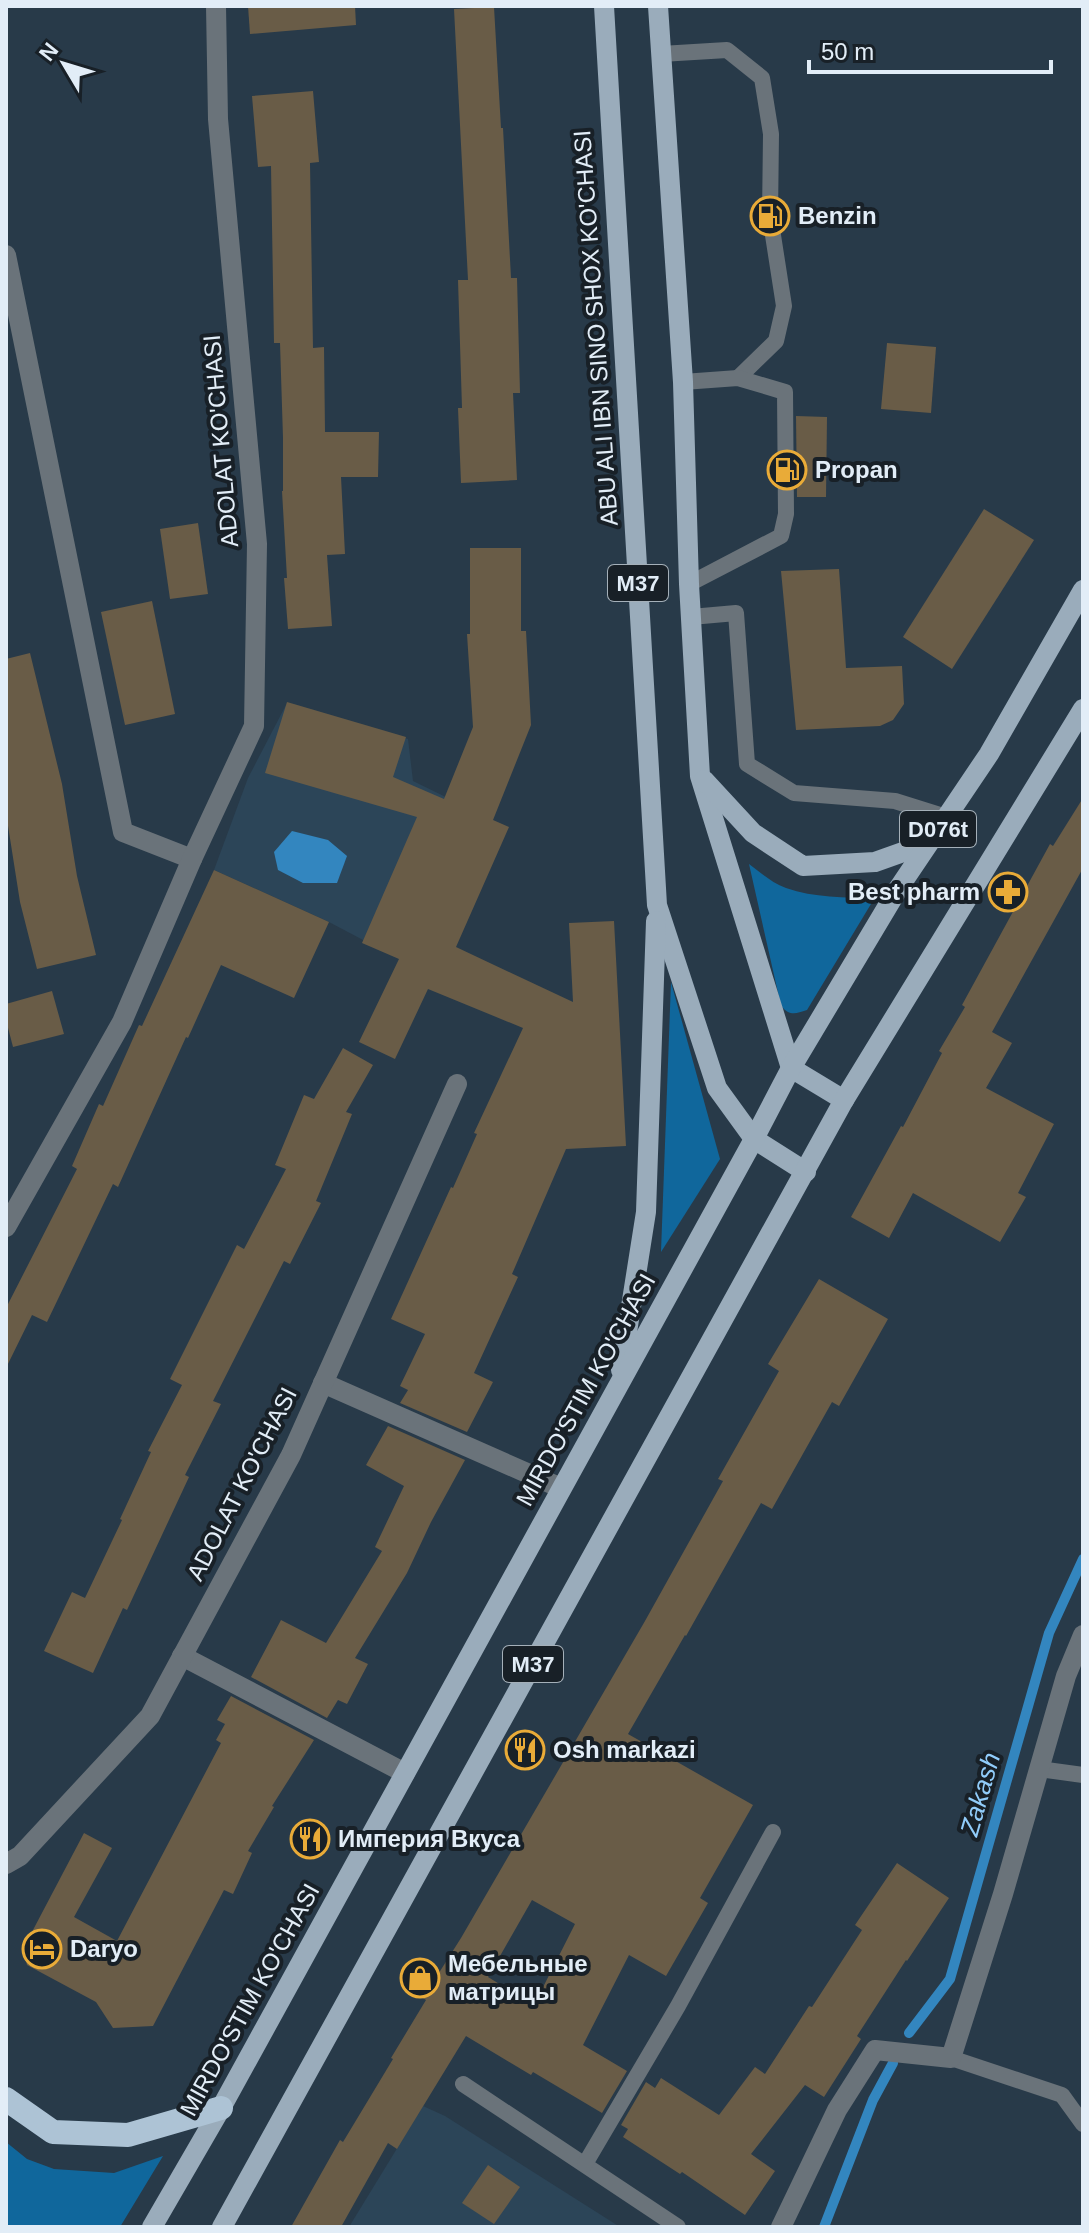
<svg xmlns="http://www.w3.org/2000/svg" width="1089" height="2233" font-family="Helvetica,sans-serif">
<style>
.built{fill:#2c4558}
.green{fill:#10679c}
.water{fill:#3386bf}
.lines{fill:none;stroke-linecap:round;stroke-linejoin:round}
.stream{stroke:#3386bf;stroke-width:10}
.building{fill:#695c47;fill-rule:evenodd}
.lane{stroke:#6a737a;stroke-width:16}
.street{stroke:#6a737a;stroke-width:20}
.primary{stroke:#9aacbb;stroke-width:20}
.highway{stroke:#adc3d5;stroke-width:24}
.labels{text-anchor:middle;stroke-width:8;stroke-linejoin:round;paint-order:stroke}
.shield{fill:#182027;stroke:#a5b0b9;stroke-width:2}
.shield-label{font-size:22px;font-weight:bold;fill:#e2edf7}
.poi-label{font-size:24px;font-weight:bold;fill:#e2edf7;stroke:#182027;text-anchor:start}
.street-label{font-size:24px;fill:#e2edf7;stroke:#182027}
.water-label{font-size:26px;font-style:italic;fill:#91ccfa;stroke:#182027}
</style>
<rect width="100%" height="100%" fill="#283a49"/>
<g class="built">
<polygon points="286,705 408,739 413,781 505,826 435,978 329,922 214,870 248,778"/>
<polygon points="423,2106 445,2116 620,2227 349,2227"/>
</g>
<g class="green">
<path d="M749,864C761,873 772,883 786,888C814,898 845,897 874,899L807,1010C795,1014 790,1016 781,1006Z"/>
<polygon points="671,982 720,1159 661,1252"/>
<polygon points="6,2142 27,2159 54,2169 114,2173 163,2156 120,2227 7,2227"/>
</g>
<polygon class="water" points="292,831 328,840 347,856 337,883 303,883 278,870 274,852"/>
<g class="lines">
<g class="stream">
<polyline points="909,2033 950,1979 1049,1633 1083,1559"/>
<polyline points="824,2227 873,2100 893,2063"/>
</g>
</g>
<g class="building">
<polygon points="248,6 355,6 356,25 250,34"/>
<polygon points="494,7 501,128 503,128 511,278 517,278 520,393 513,393 517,480 461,483 458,408 462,408 458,280 468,280 454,9"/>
<polygon points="313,91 319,162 310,163 313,348 324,347 325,432 379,432 378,477 341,477 345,554 327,555 332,626 288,629 284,578 287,578 282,491 283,491 283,438 280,343 274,343 271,166 258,167 252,96"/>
<polygon points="887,343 936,347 931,413 881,409"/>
<polygon points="796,416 827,417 826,497 797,497"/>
<polygon points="984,509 1034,540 952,669 903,637"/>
<polygon points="198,523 208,594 170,599 160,529"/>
<polygon points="470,548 521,548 521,631 526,631 531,725 493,820 509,827 456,947 573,1002 569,923 614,921 626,1146 566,1149 512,1274 518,1277 474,1373 493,1382 467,1432 400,1403 408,1390 400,1386 425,1334 391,1319 451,1187 453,1188 477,1134 474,1133 523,1028 428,989 395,1059 359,1042 399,959 362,943 417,817 265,773 287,702 406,737 393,777 444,799 473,727 467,634 470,634"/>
<polygon points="839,569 846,668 902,666 904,704 893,720 880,726 796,730 781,571"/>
<polygon points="152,601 175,714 125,725 101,612"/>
<polygon points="30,653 62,784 77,876 96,955 37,969 20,902 6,813 6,659"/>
<polygon points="1083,798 1083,868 992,1032 1012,1043 986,1088 1054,1124 1018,1193 1026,1197 1000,1242 913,1193 889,1238 851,1217 901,1126 903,1127 942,1053 939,1051 965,1007 962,1005 1050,844 1053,846"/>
<polygon points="214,870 329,922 294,998 221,965 188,1038 186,1037 118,1187 113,1184 47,1322 32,1315 6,1368 6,1308 77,1169 72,1166 99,1104 103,1106 139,1025 142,1026"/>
<polygon points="52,991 64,1034 13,1047 6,1020 6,1004"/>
<polygon points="343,1048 373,1065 346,1112 352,1114 316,1201 321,1203 290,1264 284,1261 213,1401 221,1404 185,1475 189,1477 127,1610 123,1608 93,1673 44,1651 72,1592 85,1598 122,1520 120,1519 151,1452 148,1451 182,1385 170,1379 237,1245 244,1249 286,1169 275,1165 304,1095 314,1099"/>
<path d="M819,1279L888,1319L839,1406L832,1402L772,1509L761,1503L686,1636L685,1635L628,1734L753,1805L700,1898L708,1903L666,1976L629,1955L583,2045L627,2071L602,2113L533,2072L531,2075L466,2036L397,2149L388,2143L341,2227H291L340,2140L343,2142L393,2059L391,2058L426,2000L423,1998L461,1938L645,1621L723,1481L718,1479L779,1371L768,1364ZM532,1900L575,1924L534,2005L488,1977Z"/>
<polygon points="388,1426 465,1460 431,1522 407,1573 355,1658 368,1664 347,1704 338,1700 327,1718 251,1677 281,1620 326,1643 382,1551 375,1547 404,1486 366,1465"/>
<polygon points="231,1696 314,1740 272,1806 274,1807 248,1851 252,1853 233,1894 224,1890 153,2026 113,2028 96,2002 27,1965 23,1949 84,1833 112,1848 74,1917 117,1941 221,1743 216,1740 225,1724 217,1720"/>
<polygon points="897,1863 949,1898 907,1961 906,1960 857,2036 861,2039 824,2097 805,2085 751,2154 775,2171 745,2215 682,2172 680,2174 623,2137 628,2129 621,2125 646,2082 655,2088 661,2078 719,2115 755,2067 765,2074 809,2006 812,2007 862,1930 855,1925"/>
<polygon points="488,2165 520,2187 494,2224 462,2203"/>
</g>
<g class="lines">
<g class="lane">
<polyline points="661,54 727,50 762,78 771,134 770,216 784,306 776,341 738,378"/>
<polyline points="683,382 738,378 785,392 786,514 781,536 689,584"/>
<polyline points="691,617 736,613 747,764 794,793 895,801 946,817"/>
<polyline points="1039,1769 1083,1775"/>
<polyline points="951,2058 1062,2095 1083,2124"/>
<polyline points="463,2084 678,2227"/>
<polyline points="585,2164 678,2006 773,1832"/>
</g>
<g class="street">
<polyline points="6,255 123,832 192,859"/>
<polyline points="6,1227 122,1022 192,859 254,726 257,544 218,119 216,6"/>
<polyline points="323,1383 561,1488"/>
<polyline points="182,1656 405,1773"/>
<polyline points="6,1864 20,1856 150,1716 291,1455 457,1084"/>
<polyline points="781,2227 837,2110 875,2050 951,2058 1003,1894 1066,1676 1083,1635"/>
</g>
<g class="primary">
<polyline points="604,6 657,905 717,1088 754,1139 806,1172"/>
<polyline points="658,6 683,382 689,584 700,776 791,1068 844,1100"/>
<polyline points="704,780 753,833 803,866 875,862 920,846 930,840"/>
<polyline points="621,1370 646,1212 656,921"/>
<polyline points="152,2227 221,2108 754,1139 791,1068 898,889 989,754 1083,590"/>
<polyline points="222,2227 844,1100 1083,709"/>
</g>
<polyline class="highway" points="6,2099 53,2132 128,2135 221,2108"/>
</g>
<defs>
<g id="fuel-ring" transform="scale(2)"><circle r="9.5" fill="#182027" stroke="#e9ab38" stroke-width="1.5"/><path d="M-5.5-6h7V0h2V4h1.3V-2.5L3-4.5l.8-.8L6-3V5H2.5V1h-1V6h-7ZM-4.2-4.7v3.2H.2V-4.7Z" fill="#e9ab38"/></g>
<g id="pharmacy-ring" transform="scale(2)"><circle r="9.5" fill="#182027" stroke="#e9ab38" stroke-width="1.5"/><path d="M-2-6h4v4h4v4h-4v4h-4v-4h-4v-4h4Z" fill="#e9ab38"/></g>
<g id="restaurant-ring" transform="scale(2)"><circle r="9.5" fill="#182027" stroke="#e9ab38" stroke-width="1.5"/><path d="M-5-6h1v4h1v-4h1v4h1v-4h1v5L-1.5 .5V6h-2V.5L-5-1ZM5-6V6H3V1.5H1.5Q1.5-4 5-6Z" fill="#e9ab38"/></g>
<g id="hotel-ring" transform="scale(2)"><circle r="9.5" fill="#182027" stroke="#e9ab38" stroke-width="1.5"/><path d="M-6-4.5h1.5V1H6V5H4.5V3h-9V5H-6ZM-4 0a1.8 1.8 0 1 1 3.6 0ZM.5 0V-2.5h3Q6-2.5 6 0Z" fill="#e9ab38"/></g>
<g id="shop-ring" transform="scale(2)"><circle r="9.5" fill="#182027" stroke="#e9ab38" stroke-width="1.5"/><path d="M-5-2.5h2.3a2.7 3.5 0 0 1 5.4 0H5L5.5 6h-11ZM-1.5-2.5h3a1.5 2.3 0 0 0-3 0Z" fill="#e9ab38"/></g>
</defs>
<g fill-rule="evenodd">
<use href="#fuel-ring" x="770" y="216"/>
<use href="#fuel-ring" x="787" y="470"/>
<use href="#pharmacy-ring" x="1008" y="892"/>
<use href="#restaurant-ring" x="525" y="1750"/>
<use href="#restaurant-ring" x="310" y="1839"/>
<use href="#hotel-ring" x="42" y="1949"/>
<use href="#shop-ring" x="420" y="1978"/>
</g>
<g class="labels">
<g class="shield">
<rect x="608" y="565" width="60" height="36" rx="6"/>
<rect x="900" y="811" width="76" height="36" rx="6"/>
<rect x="503" y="1646" width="60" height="36" rx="6"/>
</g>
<g class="shield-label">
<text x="638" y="591">M37</text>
<text x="938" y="837">D076t</text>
<text x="533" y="1672">M37</text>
</g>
<g class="poi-label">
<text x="798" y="224">Benzin</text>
<text x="815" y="478">Propan</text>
<text x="980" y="900" text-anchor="end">Best pharm</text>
<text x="553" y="1758">Osh markazi</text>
<text x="338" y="1847">Империя Вкуса</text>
<text x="70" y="1957">Daryo</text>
<text x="448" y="1972">Мебельные<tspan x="448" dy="28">матрицы</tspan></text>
</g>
<g class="street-label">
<text transform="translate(596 328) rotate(-94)" y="8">ABU ALI IBN SINO SHOX KO'CHASI</text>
<text transform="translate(221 441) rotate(-95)" y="8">ADOLAT KO'CHASI</text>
<text transform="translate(586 1390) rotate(-61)" y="8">MIRDO'STIM KO'CHASI</text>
<text transform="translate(242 1484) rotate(-63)" y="8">ADOLAT KO'CHASI</text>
<text transform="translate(250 2000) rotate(-61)" y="8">MIRDO'STIM KO'CHASI</text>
</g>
<g class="water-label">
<text transform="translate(980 1794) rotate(-74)" y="9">Zakash</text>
</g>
</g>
<rect width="1089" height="2233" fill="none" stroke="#e2edf7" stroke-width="16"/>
<g transform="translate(64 64) rotate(308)" stroke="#182027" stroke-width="6" paint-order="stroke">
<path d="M0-6L14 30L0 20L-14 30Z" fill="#e2edf7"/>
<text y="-12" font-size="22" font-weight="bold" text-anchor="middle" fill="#e2edf7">N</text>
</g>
<path d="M809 60v12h242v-12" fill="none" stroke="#e2edf7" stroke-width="4"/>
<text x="821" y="60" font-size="24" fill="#e2edf7" stroke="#182027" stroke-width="6" paint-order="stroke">50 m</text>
</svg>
